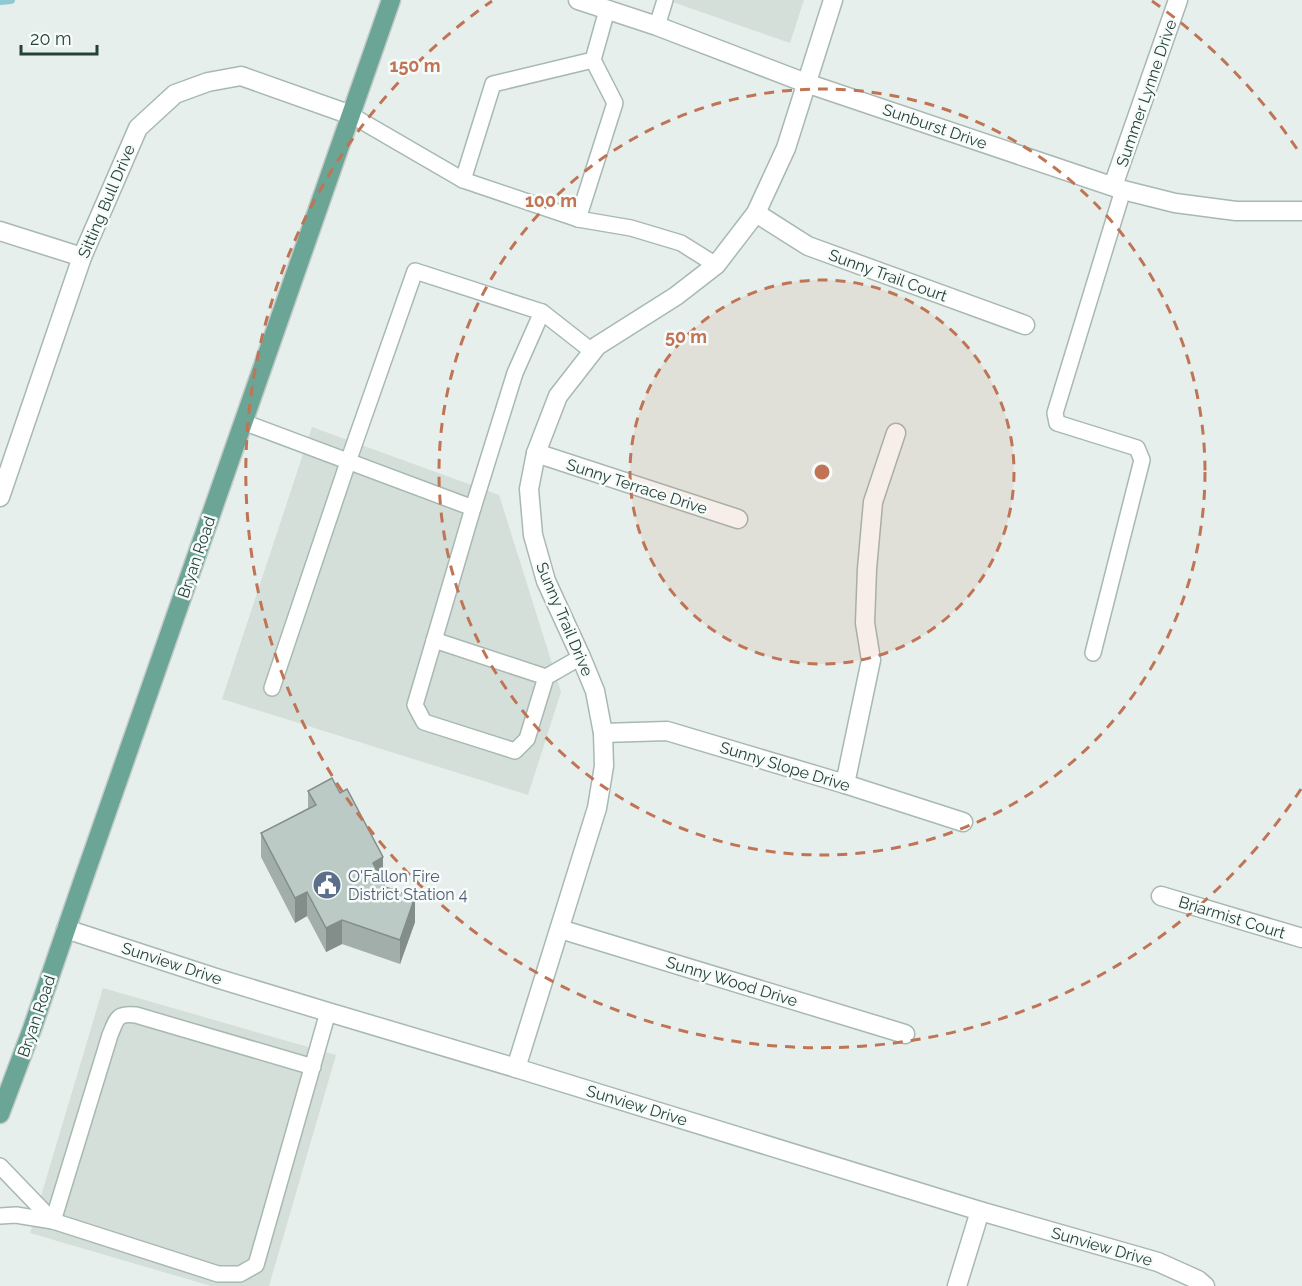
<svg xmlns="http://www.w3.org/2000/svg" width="1302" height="1286" font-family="Raleway,sans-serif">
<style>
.built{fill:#d4dfda}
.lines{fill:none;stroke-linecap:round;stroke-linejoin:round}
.stream{stroke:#8ec9d4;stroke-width:8}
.service-casing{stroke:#a8b8b2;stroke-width:18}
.minor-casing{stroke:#a8b8b2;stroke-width:21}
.primary-casing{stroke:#c2cac8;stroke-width:21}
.service{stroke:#fff;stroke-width:15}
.minor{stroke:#fff;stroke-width:18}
.primary{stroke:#6aa596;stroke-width:18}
.wall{fill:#a1aea9}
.shaded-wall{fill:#838d89}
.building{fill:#bbcac4;stroke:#838d89;stroke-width:1.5}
.ring{fill:none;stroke:#c07456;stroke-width:3;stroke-dasharray:10 8}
.labels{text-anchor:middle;stroke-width:5;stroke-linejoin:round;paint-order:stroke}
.street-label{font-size:16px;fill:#24423a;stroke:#f7fbf9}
.service-label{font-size:16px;fill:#4e5e75;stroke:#f7fbf9;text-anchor:start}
.centre{fill:#c07456;stroke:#f7fbf9;stroke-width:3}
.ring-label{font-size:18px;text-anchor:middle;font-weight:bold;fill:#c07456;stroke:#f7fbf9;stroke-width:5;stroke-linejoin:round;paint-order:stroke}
</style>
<rect width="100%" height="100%" fill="#e6efeb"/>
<g class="built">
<polygon points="667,0 804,0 790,43"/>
<polygon points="312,427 499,495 561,692 528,795 222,699"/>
<polygon points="103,988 336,1055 269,1286 211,1286 30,1233"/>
</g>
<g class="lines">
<polyline class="stream" points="0,1 11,0"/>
<g class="service-casing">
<g id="service">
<polyline points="657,26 665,0"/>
<polyline points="351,115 463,180 578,219 631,228 681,243 716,265"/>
<polyline points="463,180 493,84 593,60 607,10"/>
<polyline points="578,219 615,103 593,60"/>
<polyline points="243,422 473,508 415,705 424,722 515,751 527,739 546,677 581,657"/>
<polyline points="473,508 515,373 542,312"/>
<polyline points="434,640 546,677"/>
<polyline points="1093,653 1142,460 1137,448 1057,423 1055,413 1123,190"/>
<polyline points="272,688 348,462 415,271 542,312 593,352"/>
<path d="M313,1067L136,1015C116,1013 117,1019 110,1035L53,1221L218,1274H240L256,1265L328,1012"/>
<polyline points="0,1166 53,1221"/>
<polyline points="0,1216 16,1215 53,1221"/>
</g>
</g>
<g class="minor-casing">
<g id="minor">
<polyline points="578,0 657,26 806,83 1123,190 1175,203 1236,211 1302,211"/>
<polyline points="1113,186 1178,0"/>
<polyline points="756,213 808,246 1025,325"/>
<polyline points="0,231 82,257"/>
<polyline points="536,453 738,519"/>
<polyline points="0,497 82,257 138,128 175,94 208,82 241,76 351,115"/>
<polyline points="603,733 667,731 845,784 963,822"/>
<polyline points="845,784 871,660 865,623 867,569 873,502 896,433"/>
<polyline points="1161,896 1302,938"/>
<polyline points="66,929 216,978 328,1012 516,1068 980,1211 1158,1262 1198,1280 1205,1286"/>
<polyline points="560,929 905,1034"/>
<polyline points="516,1068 597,808 604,766 603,733 595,691 581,657 546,581 533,535 529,489 536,453 558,396 597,346 676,296 716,265 756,213 786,148 833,0"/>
<polyline points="957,1286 980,1211"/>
</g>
</g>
<g class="primary-casing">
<polyline id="primary" points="0,1114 32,1029 80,889 391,0"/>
</g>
<use href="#service" class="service"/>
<use href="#minor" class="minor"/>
<use href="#primary" class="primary"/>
</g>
<polygon class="wall" points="308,791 383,882 385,887 415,922 400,964 342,944 326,952 307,916 295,923 261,857 261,833 308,808"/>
<g class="shaded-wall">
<polygon points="383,857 383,882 373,863"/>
<polygon points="307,892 307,916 295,923 295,898"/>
<polygon points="415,897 415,922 400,964 400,940"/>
<polygon points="342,920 342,944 326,952 326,928"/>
</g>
<polygon class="building" points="332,778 340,793 347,789 383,857 373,863 385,887 415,897 400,940 342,920 326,928 307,892 295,898 261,833 316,805 308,791"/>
<circle cx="822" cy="472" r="192" fill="#c07456" fill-opacity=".12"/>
<g class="ring">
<circle cx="822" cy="472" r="192"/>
<circle cx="822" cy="472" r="383"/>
<path d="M1301 789A575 575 0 1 1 492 1M1152 1A575 575 0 0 1 1301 155"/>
</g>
<defs>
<g id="civic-disc" transform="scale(1.5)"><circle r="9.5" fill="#5c6f8a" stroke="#f7fbf9"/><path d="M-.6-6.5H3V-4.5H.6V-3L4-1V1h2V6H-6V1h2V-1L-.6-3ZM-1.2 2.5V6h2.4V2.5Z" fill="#fff"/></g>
</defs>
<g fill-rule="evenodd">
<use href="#civic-disc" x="327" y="885"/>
</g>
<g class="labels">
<g class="street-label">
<text transform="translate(1146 93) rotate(-71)" y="6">Summer Lynne Drive</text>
<text transform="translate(935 126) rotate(19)" y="6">Sunburst Drive</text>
<text transform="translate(106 201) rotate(-67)" y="6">Sitting Bull Drive</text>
<text transform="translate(888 275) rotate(20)" y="6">Sunny Trail Court</text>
<text transform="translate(637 486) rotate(18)" y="6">Sunny Terrace Drive</text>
<text transform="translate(196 557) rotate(-71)" y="6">Bryan Road</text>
<text transform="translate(565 619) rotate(67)" y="6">Sunny Trail Drive</text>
<text transform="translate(785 766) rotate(17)" y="6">Sunny Slope Drive</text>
<text transform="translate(1232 917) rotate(17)" y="6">Briarmist Court</text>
<text transform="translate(172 963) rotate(18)" y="6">Sunview Drive</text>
<text transform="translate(732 981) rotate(17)" y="6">Sunny Wood Drive</text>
<text transform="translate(36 1016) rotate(-71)" y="6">Bryan Road</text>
<text transform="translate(637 1105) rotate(17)" y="6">Sunview Drive</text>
<text transform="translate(1102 1246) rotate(16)" y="6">Sunview Drive</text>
</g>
<g class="service-label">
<text x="348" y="882">O'Fallon Fire<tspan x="348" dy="18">District Station 4</tspan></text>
</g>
</g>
<circle cx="822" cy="472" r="9" class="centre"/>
<g class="ring-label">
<text x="415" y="72">150 m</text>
<text x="551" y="207">100 m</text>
<text x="686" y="343">50 m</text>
</g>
<path d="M21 45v9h76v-9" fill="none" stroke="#24423a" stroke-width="3"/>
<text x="30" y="45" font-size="18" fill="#24423a" stroke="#f7fbf9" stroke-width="4.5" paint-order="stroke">20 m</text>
</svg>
